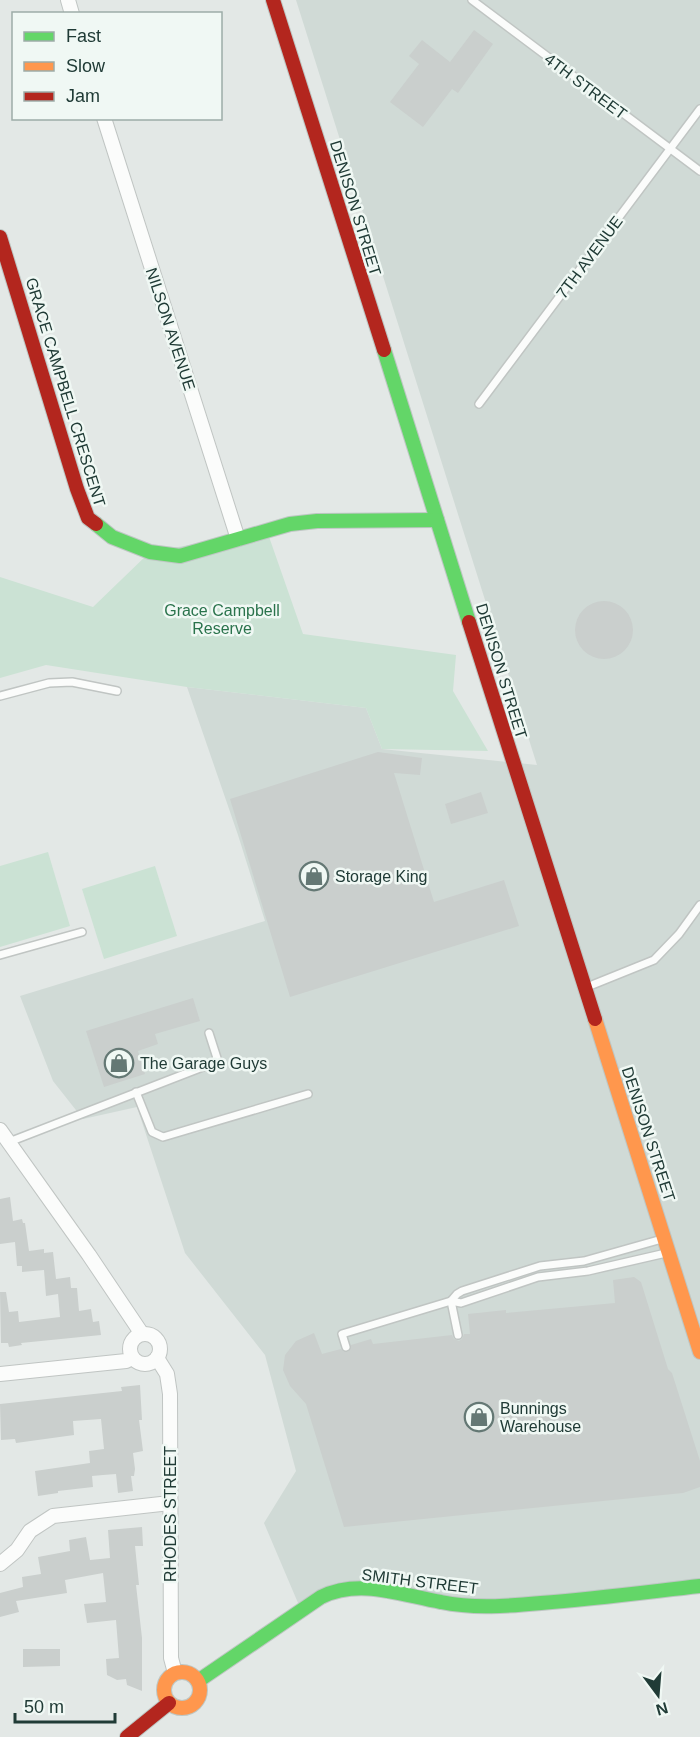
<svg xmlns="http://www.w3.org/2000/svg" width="700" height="1737" font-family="Arial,sans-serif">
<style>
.built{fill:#d0dad6}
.green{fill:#cbe2d4}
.building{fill:#cacfcd}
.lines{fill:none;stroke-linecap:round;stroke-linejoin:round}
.lane-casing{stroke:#c0c5c3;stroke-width:10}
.street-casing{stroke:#c0c5c3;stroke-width:16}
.fast-casing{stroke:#bec6c3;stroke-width:16}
.slow-casing{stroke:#bec6c3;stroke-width:16}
.jam-casing{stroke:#bec6c3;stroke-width:16}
.lane{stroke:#fbfcfb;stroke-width:7}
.street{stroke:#fbfcfb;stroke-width:14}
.fast{stroke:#63d668;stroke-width:14}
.slow{stroke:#ff974d;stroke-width:14}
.jam{stroke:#b3261e;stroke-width:14}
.labels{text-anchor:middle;stroke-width:5;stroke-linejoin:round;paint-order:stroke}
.street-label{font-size:16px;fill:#203b36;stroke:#f0f8f4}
.park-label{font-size:16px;fill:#2a734c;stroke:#f0f8f4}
.poi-label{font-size:16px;fill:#203b36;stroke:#f0f8f4;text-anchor:start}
</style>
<rect width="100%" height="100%" fill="#e3e8e6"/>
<polygon class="built" points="296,0 700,0 700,1587 523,1604 361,1588 301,1610 264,1523 296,1471 265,1355 185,1253 137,1107 83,1119 53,1081 20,996 265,921 238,835 187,687 366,708 382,749 537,765"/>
<g class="green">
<polygon points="267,531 303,634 456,655 453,691 488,751 382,749 366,708 187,687 46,665 0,678 0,577 93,607 150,552"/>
<polygon points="48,852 70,926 0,947 0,866"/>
<polygon points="155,866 177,936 104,959 82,889"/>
</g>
<g class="building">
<polygon points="474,30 493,44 458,93 452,89 423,127 390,102 419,64 409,56 422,40 450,62"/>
<circle cx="604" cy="630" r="29"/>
<polygon points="378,752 422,758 420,775 394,773 434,902 504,880 519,926 290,997 230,799"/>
<polygon points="481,792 488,813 451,824 445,804"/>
<polygon points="193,998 200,1021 155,1034 158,1044 138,1051 145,1074 104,1087 86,1031"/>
<polygon points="10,1197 13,1221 22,1219 23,1223 25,1223 29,1251 44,1249 44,1253 53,1252 56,1279 70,1277 71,1288 77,1288 79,1311 91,1309 93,1322 99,1321 101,1335 21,1343 22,1345 9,1347 8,1343 1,1343 0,1292 6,1292 9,1312 18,1311 19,1322 60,1317 58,1294 46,1296 44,1270 22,1272 22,1266 17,1266 15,1242 0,1244 0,1199"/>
<polygon points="634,1277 641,1282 668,1369 672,1373 700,1461 700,1487 683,1493 344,1527 306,1404 290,1386 283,1370 285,1355 296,1341 314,1333 322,1354 341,1349 344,1352 348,1352 351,1345 371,1339 373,1344 452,1335 454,1339 459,1341 462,1339 464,1334 470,1334 468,1314 506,1310 506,1313 615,1303 613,1280"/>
<polygon points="140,1385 142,1420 139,1420 143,1451 133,1453 135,1469 134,1476 131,1476 133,1491 118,1493 116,1474 103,1475 92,1476 93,1487 58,1491 58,1493 38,1496 35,1471 90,1463 89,1451 104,1449 101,1419 73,1421 74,1435 16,1443 15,1439 1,1440 0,1404 122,1391 121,1387"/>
<polygon points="142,1527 143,1546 135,1546 139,1585 136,1585 142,1638 142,1691 127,1685 126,1679 117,1680 107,1675 106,1659 119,1658 116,1620 87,1623 84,1604 106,1602 103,1573 65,1580 67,1593 16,1601 19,1612 0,1617 0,1593 23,1587 22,1577 41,1574 38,1557 70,1551 69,1540 86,1537 90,1560 110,1558 108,1530"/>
<polygon points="23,1649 60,1649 60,1666 23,1667"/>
</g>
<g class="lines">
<g class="lane-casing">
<g id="lane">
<polyline points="472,0 700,171"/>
<polyline points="479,404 700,109"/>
<polyline points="0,696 49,683 72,682 117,691"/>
<polyline points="0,955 82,932"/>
<polyline points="587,987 654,960 679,934 700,905"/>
<polyline points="136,1092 152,1132 163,1137 308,1094"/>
<polyline points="9,1142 213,1063 217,1058 209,1033"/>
<polyline points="458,1335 451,1301 457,1294 462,1291 540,1266 584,1261 662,1239"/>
<polyline points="346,1347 342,1334 451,1301 461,1303 538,1277 588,1271 666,1253"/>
</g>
</g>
<g class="street-casing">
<g id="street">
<polyline points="68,0 72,14"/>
<polyline points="104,118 238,539"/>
<polyline points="0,1130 89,1255 142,1334"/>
<circle cx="145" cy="1349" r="15"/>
<polyline points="157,1358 167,1374 170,1394 171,1658 175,1673"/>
<polyline points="0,1374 126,1361 132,1358"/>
<polyline points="0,1564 17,1550 30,1531 53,1516 170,1503"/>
</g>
</g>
<g class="fast-casing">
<g id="fast">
<polyline points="384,350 469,622"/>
<polyline points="96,524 112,537 150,552 180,556 290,524 317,521 437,520"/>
<path d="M198,1681L321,1597C360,1578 401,1595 441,1602C474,1609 508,1606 541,1603C594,1599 647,1592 700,1586"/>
</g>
</g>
<g class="slow-casing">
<g id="slow">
<polyline points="595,1019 700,1352"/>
<circle cx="182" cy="1690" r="18"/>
</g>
</g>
<g class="jam-casing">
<g id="jam">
<polyline points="273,0 384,350"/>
<polyline points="0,237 77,489 88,518 96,524"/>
<polyline points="469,622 595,1019"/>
<polyline points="127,1737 169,1703"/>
</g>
</g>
<use href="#lane" class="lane"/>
<use href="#street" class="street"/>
<use href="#fast" class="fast"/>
<use href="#slow" class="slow"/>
<use href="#jam" class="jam"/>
</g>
<defs>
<g id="shop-ring" transform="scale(1.5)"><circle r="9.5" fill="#f0f8f4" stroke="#647874" stroke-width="1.5"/><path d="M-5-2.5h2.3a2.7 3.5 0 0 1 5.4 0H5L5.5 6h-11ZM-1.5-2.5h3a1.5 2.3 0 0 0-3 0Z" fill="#647874"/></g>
</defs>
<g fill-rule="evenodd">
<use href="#shop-ring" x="314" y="876"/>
<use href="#shop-ring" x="119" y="1063"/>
<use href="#shop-ring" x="479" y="1417"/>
</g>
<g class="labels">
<g class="street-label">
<text transform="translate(586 86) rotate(37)" y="6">4TH STREET</text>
<text transform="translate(356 208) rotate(73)" y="6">DENISON STREET</text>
<text transform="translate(589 257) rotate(-53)" y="6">7TH AVENUE</text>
<text transform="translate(171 329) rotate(72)" y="6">NILSON AVENUE</text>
<text transform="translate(66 392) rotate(73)" y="6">GRACE CAMPBELL CRESCENT</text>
<text transform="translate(502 671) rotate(73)" y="6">DENISON STREET</text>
<text transform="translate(649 1134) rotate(72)" y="6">DENISON STREET</text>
<text transform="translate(170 1514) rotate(-90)" y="6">RHODES STREET</text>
<text transform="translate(420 1581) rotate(7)" y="6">SMITH STREET</text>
</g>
<g class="park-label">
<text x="222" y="616">Grace Campbell<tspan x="222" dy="18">Reserve</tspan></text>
</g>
<g class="poi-label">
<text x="335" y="882">Storage King</text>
<text x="140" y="1069">The Garage Guys</text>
<text x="500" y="1414">Bunnings<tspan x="500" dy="18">Warehouse</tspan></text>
</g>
</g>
<rect x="12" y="12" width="210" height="108" fill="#f0f8f4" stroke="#9daca8" stroke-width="1.5"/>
<rect x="24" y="32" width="30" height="9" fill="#63d668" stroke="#9daca8" stroke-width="1.5"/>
<text x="66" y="42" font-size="18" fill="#203b36">Fast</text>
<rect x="24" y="62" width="30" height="9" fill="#ff974d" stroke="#9daca8" stroke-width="1.5"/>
<text x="66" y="72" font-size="18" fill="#203b36">Slow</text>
<rect x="24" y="92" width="30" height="9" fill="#b3261e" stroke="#9daca8" stroke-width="1.5"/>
<text x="66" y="102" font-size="18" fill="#203b36">Jam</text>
<g transform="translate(658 1695) rotate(164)" stroke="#f0f8f4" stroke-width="4.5" paint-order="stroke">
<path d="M0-4.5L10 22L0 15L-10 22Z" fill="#203b36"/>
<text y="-9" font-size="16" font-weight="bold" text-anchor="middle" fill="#203b36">N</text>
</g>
<path d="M15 1713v9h100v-9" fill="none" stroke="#203b36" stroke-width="3"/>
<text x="24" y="1713" font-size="18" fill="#203b36" stroke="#f0f8f4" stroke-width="4.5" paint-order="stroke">50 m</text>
</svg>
